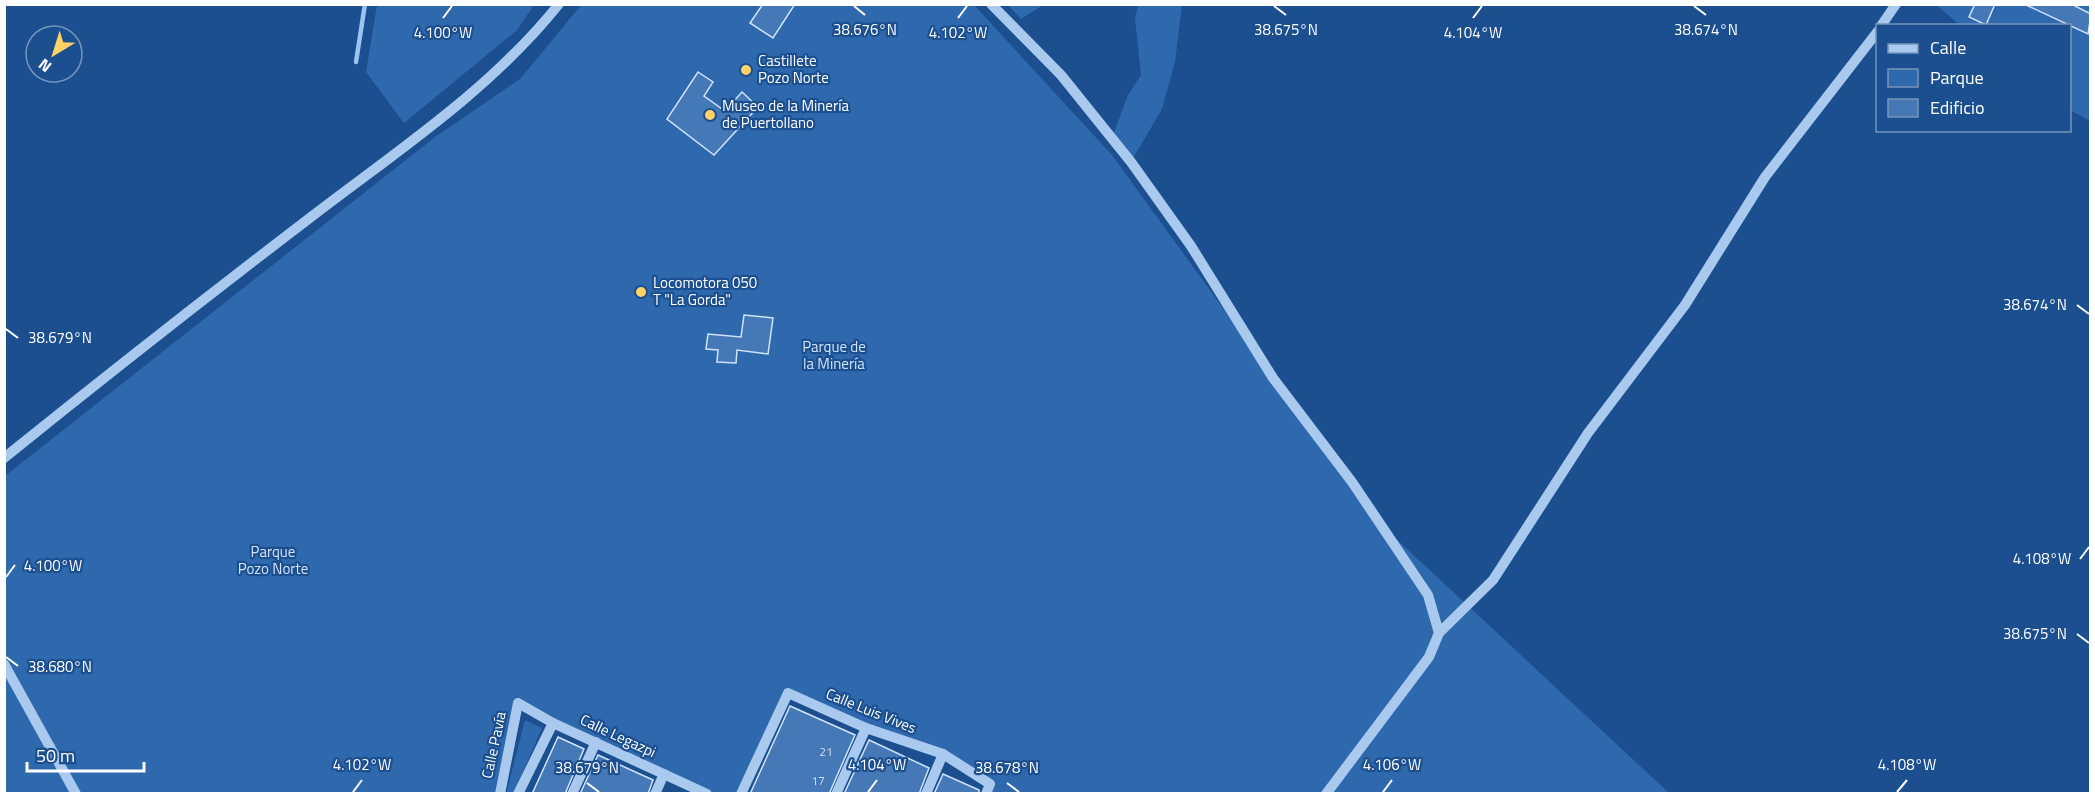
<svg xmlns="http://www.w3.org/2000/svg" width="2095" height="798" font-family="'Titillium Web',sans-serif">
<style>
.green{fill:#2e69ad}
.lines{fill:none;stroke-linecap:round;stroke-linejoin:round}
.stream{stroke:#9cc4f0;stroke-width:4.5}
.building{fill:#4478b7;stroke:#cfe3fa;stroke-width:1.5}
.minor{stroke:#a9c9ee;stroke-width:10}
.ticks{fill:none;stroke:#fff;stroke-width:2}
.poi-dot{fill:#ffd166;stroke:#1b4f8f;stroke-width:2}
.labels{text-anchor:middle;stroke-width:4.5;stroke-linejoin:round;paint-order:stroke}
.number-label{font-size:12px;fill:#d0dded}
.poi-label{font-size:15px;fill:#fff;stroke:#1b4f8f;text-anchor:start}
.park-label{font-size:15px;fill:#cfe3fa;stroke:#1b4f8f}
.street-label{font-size:15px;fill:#fff;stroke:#1b4f8f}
.ticks-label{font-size:15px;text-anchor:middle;fill:#fff;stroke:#1b4f8f;stroke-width:4.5;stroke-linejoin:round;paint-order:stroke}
</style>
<rect width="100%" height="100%" fill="#1b4f8f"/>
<g class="green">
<polygon points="582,4 974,5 1112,155 1378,522 1669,793 986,793 989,784 943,754 788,693 741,793 708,793 519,703 500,793 5,794 5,476 435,137 520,79"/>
<polygon points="377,5 377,4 534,5 517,30 404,123 366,72"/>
<polygon points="1008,5 1043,5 1021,19"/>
<polygon points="1138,5 1182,5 1175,62 1162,109 1131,162 1112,138 1128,95 1141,75 1135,19"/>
<polygon points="1936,5 2090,5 2090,121 2070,110 2070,26 1960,25"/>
<polygon points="525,720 542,728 514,793 506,794"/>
</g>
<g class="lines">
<polyline class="stream" points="356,62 365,4"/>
</g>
<g class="building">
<polygon points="763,4 795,4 773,38 750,23"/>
<polygon points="1975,4 1995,4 1986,25 1969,17"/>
<polygon points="2024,4 2071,4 2091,14 2088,34"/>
<polygon points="698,72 713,82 704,96 725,111 742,92 758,107 714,155 667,119"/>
<polygon points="744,315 773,318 768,354 737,350 736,363 717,362 718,350 706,349 708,334 741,337"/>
<polygon points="790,706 855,735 829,794 750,794"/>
<polygon points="558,737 584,749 565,794 532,794"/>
<polygon points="869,740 929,768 919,794 844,794"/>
<polygon points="598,755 653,780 648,794 580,794"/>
<polygon points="943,774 979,790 979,794 934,794"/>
</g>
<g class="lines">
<g class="minor">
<polyline points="991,4 1061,75 1131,162 1191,246 1273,378 1352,482 1428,595 1439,633"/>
<polyline points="1881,26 1896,4"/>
<path d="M4,458C107,375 210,294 315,214C400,149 491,89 559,4"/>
<polyline points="4,664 76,794"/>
<polyline points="500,794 518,703 553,723 707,794"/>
<polyline points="518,794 553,723"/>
<polyline points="572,794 596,742"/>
<polyline points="655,794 664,774"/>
<polyline points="741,794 788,693 866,728 943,754"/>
<polyline points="836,794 866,728"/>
<polyline points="926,794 943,754 990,784 986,794"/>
<polyline points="1326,794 1429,657 1439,633 1493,580 1588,433 1685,305 1765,177 1878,31"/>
</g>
</g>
<path class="ticks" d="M854,6L865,15M1274,6L1286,15M1694,6L1706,15M443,18L452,6M958,18L967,6M1473,18L1482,6M2077,305L2089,314M6,329L18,338M2080,559L2089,547M6,577L15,565M2077,634L2089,643M6,657L18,666M587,783L599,792M1007,783L1019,792M353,792L362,780M868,792L877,780M1383,792L1392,780M1897,792L1907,780"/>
<g class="poi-dot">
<circle cx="746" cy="70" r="6"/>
<circle cx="710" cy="115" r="6"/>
<circle cx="641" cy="292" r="6"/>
</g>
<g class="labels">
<g class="number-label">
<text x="826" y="756">21</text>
<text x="818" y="785">17</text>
</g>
<g class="poi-label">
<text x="758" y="66">Castillete<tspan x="758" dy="17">Pozo Norte</tspan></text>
<text x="722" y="111">Museo de la Minería<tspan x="722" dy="17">de Puertollano</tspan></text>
<text x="653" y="288">Locomotora 050<tspan x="653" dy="17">T "La Gorda"</tspan></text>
</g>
<g class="park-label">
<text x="834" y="352">Parque de<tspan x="834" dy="17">la Minería</tspan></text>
<text x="273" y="557">Parque<tspan x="273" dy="17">Pozo Norte</tspan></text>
</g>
<g class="street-label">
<text transform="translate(871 711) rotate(22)" y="5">Calle Luis Vives</text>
<text transform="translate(618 736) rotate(25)" y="5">Calle Legazpi</text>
<text transform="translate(494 745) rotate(-78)" y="5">Calle Pavía</text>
</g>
</g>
<g class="ticks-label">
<text x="865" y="35">38.676°N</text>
<text x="1286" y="35">38.675°N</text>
<text x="1706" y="35">38.674°N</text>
<text x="443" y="38">4.100°W</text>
<text x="958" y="38">4.102°W</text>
<text x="1473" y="38">4.104°W</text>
<text x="2035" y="310">38.674°N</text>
<text x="60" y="343">38.679°N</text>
<text x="2042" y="564">4.108°W</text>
<text x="53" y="571">4.100°W</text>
<text x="2035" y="639">38.675°N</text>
<text x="60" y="672">38.680°N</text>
<text x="362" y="770">4.102°W</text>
<text x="877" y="770">4.104°W</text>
<text x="1392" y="770">4.106°W</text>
<text x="1907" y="770">4.108°W</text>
<text x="587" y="773">38.679°N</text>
<text x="1007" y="773">38.678°N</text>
</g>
<rect width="2095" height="798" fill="none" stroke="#ffffff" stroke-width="12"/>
<rect x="1876" y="24" width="195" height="108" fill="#1b4f8f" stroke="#7695bc" stroke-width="1.5"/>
<rect x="1888" y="44" width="30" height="9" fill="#a9c9ee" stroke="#7695bc" stroke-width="1.5"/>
<text x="1930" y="54" font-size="18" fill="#ffffff">Calle</text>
<rect x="1888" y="69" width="30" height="18" fill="#2e69ad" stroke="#7695bc" stroke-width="1.5"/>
<text x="1930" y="84" font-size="18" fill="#ffffff">Parque</text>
<rect x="1888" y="99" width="30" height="18" fill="#4478b7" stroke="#7695bc" stroke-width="1.5"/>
<text x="1930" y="114" font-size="18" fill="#ffffff">Edificio</text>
<g transform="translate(54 54) rotate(218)"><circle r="28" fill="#1b4f8f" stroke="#7695bc" stroke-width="1.5"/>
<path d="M0-4.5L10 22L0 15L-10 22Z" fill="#ffd166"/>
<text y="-9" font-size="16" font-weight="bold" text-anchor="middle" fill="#ffffff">N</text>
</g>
<path d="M27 762v9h117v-9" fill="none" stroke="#ffffff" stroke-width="3"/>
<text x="36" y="762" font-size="18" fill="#ffffff" stroke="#1b4f8f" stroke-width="4.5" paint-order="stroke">50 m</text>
</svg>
